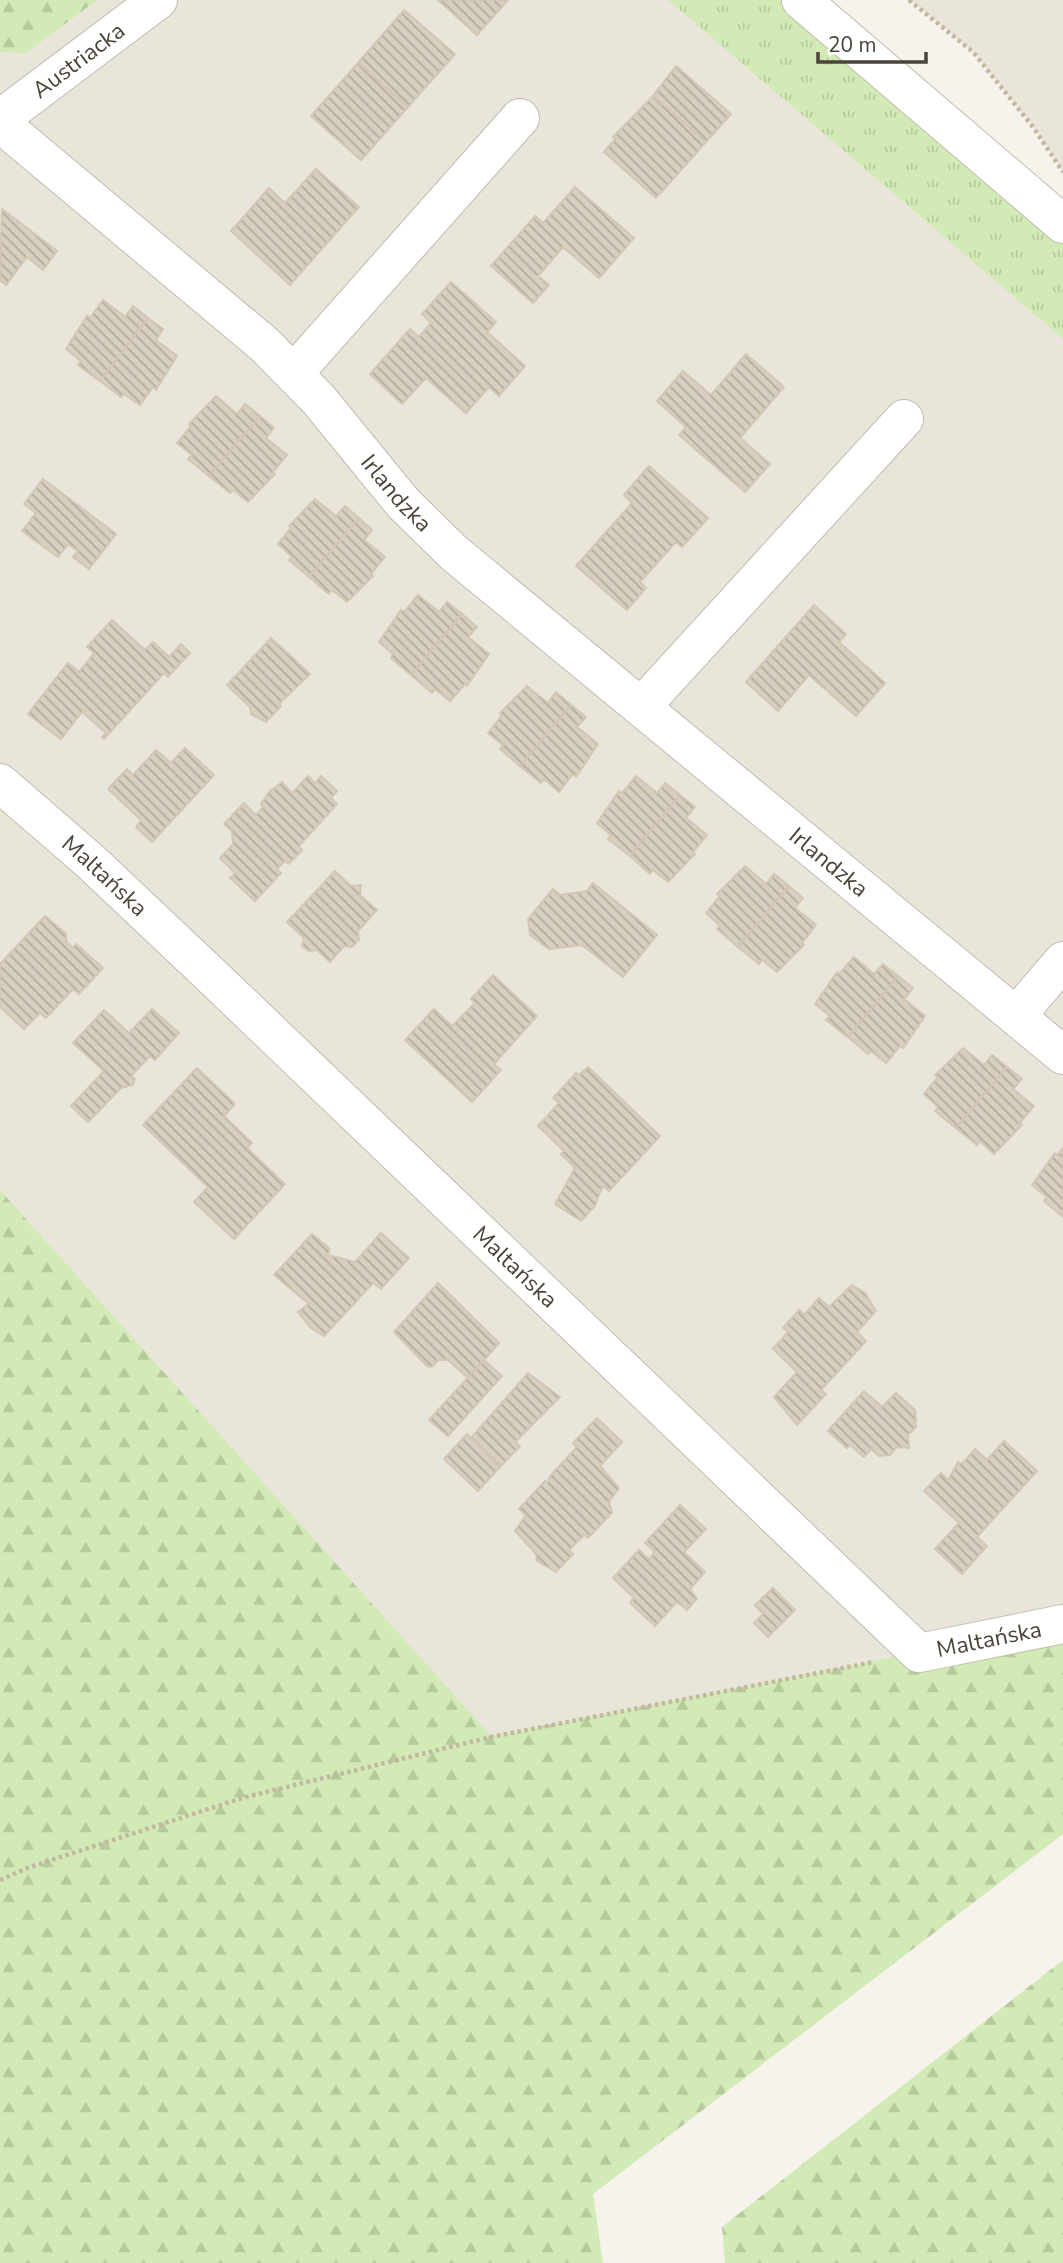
<svg xmlns="http://www.w3.org/2000/svg" width="1063" height="2263" font-family="'Nunito Sans',sans-serif">
<style>
.residential{fill:#eae5da}
.grass{fill:url(#grass-tufts)}
.forest{fill:url(#forest-firs)}
.building{fill:url(#building-back-hatch);stroke:#d3c7b4;stroke-width:2}
.lines{fill:none;stroke-linecap:round;stroke-linejoin:round}
.minor-casing{stroke:#c2bbae;stroke-width:40}
.path{stroke:#c4b79f;stroke-width:4.5;stroke-dasharray:3.5 3.5;stroke-linecap:butt}
.minor{stroke:#fff;stroke-width:38}
.labels{text-anchor:middle;stroke-width:6;stroke-linejoin:round;paint-order:stroke}
.street-label{font-size:23px;fill:#4b4439;stroke:#fff}
</style>
<defs>
<pattern id="grass-tufts" width="24" height="20" patternUnits="userSpaceOnUse" patternTransform="scale(1.75)"><rect width="24" height="20" fill="#d2eab5"/><path d="M3 7l-1-3M5 7V3M7 7l1-3M15 17l-1-3M17 17v-4M19 17l1-3" fill="none" stroke="#b6ca9c"/></pattern>
<pattern id="forest-firs" width="22" height="20" patternUnits="userSpaceOnUse" patternTransform="scale(1.75)"><rect width="22" height="20" fill="#d2eab5"/><path d="M5 1l3.5 6h-7zM16 11l3.5 6h-7z" fill="#b6ca9c"/></pattern>
<pattern id="building-back-hatch" width="6" height="6" patternUnits="userSpaceOnUse" patternTransform="scale(1.75)"><rect width="6" height="6" fill="#d8cfc1"/><path d="M-1 5l2 2M0 0l6 6M5-1l2 2" fill="none" stroke="#b1aa9e"/></pattern>
</defs>
<rect width="100%" height="100%" fill="#f6f3ec"/>
<g class="residential">
<polygon points="0,0 668,0 1063,339 1063,1624 491,1737 0,1190"/>
<polygon points="910,0 1063,0 1063,172 1033,127 973,52"/>
</g>
<polygon class="grass" points="668,0 801,0 1063,224 1063,339"/>
<g class="forest">
<polygon points="0,0 97,0 26,53 0,52"/>
<polygon points="0,1190 491,1736 1063,1624 1063,1834 593,2194 603,2263 0,2263"/>
<polygon points="1063,1960 1063,2263 725,2263 722,2227"/>
</g>
<g class="building">
<polygon points="438,0 508,0 477,35"/>
<polygon points="404,10 455,54 408,107 358,63"/>
<polygon points="358,63 408,107 361,160 311,116"/>
<polygon points="676,66 731,114 706,142 653,96"/>
<polygon points="653,96 706,142 656,198 604,152 615,139 613,137"/>
<polygon points="316,169 359,207 290,285 231,231 269,188 285,203"/>
<polygon points="575,187 634,238 599,278 563,247 538,276 549,285 533,303 491,266 535,216 543,223"/>
<polygon points="2,209 57,251 43,270 27,257 6,285 0,280"/>
<polygon points="451,282 496,322 487,332 525,366 499,396 489,387 466,413 426,378 402,404 370,374 410,329 419,337 431,323 422,314"/>
<polygon points="103,300 125,317 133,306 148,318 100,381 78,365 81,361 66,349 87,316 90,318"/>
<polygon points="148,318 163,329 156,340 177,356 156,390 153,387 140,405 124,394 121,397 100,381"/>
<polygon points="746,354 784,387 740,438 770,464 745,492 679,435 686,427 657,401 683,371 711,395"/>
<polygon points="216,396 237,414 245,404 260,416 209,476 188,459 192,455 177,443 191,426 189,424"/>
<polygon points="260,416 274,428 266,438 287,455 273,472 275,474 248,502 233,490 230,493 209,476"/>
<polygon points="649,466 708,518 682,547 676,542 640,582 646,588 627,610 576,566 632,503 624,495"/>
<polygon points="43,479 116,534 89,569 73,557 78,551 68,544 58,557 22,531 36,513 24,504"/>
<polygon points="315,499 336,516 345,506 359,518 309,577 289,560 292,557 278,544 291,528 289,526"/>
<polygon points="359,518 372,530 364,540 385,557 371,574 373,576 347,602 332,590 329,594 309,577"/>
<polygon points="418,595 439,612 447,602 462,614 411,675 391,658 393,654 379,642 401,610 404,612"/>
<polygon points="814,605 846,634 839,642 885,683 856,716 809,675 778,711 746,682"/>
<polygon points="462,614 477,627 468,637 489,654 467,686 465,684 450,701 435,689 432,693 411,675"/>
<polygon points="112,620 145,650 153,642 169,657 181,644 190,653 168,677 164,673 104,739 102,737 106,733 82,712 61,739 28,714 68,663 79,672 94,653 87,647"/>
<polygon points="271,638 310,674 279,704 281,706 266,722 251,714 250,707 227,685"/>
<polygon points="527,686 548,703 556,692 571,705 520,766 500,749 503,745 488,733 502,715 500,713"/>
<polygon points="571,705 586,717 577,727 598,744 576,777 573,774 559,792 544,779 541,783 520,766"/>
<polygon points="185,748 214,775 152,842 136,827 141,820 108,789 127,769 133,775 156,750 171,763"/>
<polygon points="308,776 315,783 321,776 337,791 331,798 337,804 299,846 302,850 289,864 285,861 277,869 281,873 255,901 230,878 235,873 220,858 233,844 232,831 224,824 244,803 256,815 263,807 261,804 269,792 282,782 292,793"/>
<polygon points="636,776 657,793 665,783 680,795 630,856 608,839 611,835 597,823 619,791 622,793"/>
<polygon points="680,795 695,807 686,818 707,835 693,852 695,854 668,882 653,870 650,874 630,856"/>
<polygon points="745,866 766,884 774,874 789,886 738,947 717,929 720,926 706,913 720,896 717,894"/>
<polygon points="335,871 351,886 361,885 360,895 377,910 358,931 359,940 352,947 344,946 330,962 317,950 308,951 302,946 304,938 287,922"/>
<polygon points="593,883 657,935 623,977 582,945 549,949 530,935 528,919 553,889 560,895 587,891"/>
<polygon points="789,886 803,898 795,908 816,925 802,943 804,945 777,972 762,960 759,964 738,947"/>
<polygon points="45,916 66,934 66,941 73,948 76,944 103,968 79,994 73,989 46,1018 40,1013 24,1029 0,1007 0,964"/>
<polygon points="854,957 874,974 883,964 898,976 848,1037 826,1020 830,1016 815,1004 837,972 839,974"/>
<polygon points="493,975 537,1016 494,1064 501,1070 472,1102 405,1040 434,1009 452,1026 475,1003 471,999"/>
<polygon points="898,976 913,988 904,999 925,1016 903,1048 900,1046 886,1063 871,1051 868,1054 848,1037"/>
<polygon points="152,1009 179,1033 155,1060 150,1056 131,1076 135,1079 133,1085 121,1088 88,1122 71,1106 104,1071 73,1043 104,1010 129,1033"/>
<polygon points="963,1048 984,1065 992,1055 1007,1067 956,1128 935,1111 938,1107 924,1094 938,1077 935,1075"/>
<polygon points="588,1067 660,1136 609,1191 604,1186 601,1190 595,1206 581,1221 555,1204 575,1168 561,1154 564,1151 538,1126 559,1103 553,1098 576,1073 579,1075"/>
<polygon points="1007,1067 1022,1079 1013,1089 1034,1106 1019,1124 1022,1125 994,1154 980,1141 977,1145 956,1128"/>
<polygon points="197,1068 235,1104 224,1116 252,1143 247,1148 285,1184 234,1239 194,1202 208,1187 143,1125"/>
<polygon points="1063,1148 1063,1217 1044,1201 1047,1197 1032,1185 1055,1153 1057,1155"/>
<polygon points="381,1233 409,1258 381,1289 373,1283 324,1336 311,1328 298,1312 309,1304 274,1275 312,1234 330,1249 328,1255 355,1262"/>
<polygon points="438,1283 499,1343 468,1378 448,1360 438,1360 432,1367 427,1366 394,1332"/>
<polygon points="852,1285 865,1293 876,1311 857,1332 866,1341 821,1390 826,1394 797,1425 774,1397 797,1372 773,1349 788,1332 783,1328 799,1310 804,1315 819,1298 829,1307"/>
<polygon points="484,1360 502,1376 448,1436 429,1420"/>
<polygon points="528,1373 560,1397 515,1442 520,1446 501,1466 471,1438"/>
<polygon points="864,1391 882,1407 896,1393 915,1410 916,1427 908,1435 909,1448 897,1447 890,1455 879,1456 871,1449 864,1457 850,1445 847,1448 828,1431"/>
<polygon points="597,1418 622,1442 600,1466 619,1488 609,1502 612,1513 588,1538 584,1535 569,1550 573,1554 556,1572 537,1561 536,1554 515,1531 526,1515 519,1509 545,1481 548,1482 550,1476 577,1447 573,1443"/>
<polygon points="467,1434 501,1466 478,1491 444,1459"/>
<polygon points="1004,1441 1037,1471 977,1537 987,1546 962,1574 935,1549 959,1523 924,1491 941,1473 948,1480 958,1462 962,1464 975,1449 987,1460"/>
<polygon points="680,1505 706,1529 684,1552 705,1572 690,1589 697,1599 687,1610 677,1602 655,1626 630,1603 634,1598 613,1578 639,1550 649,1559 655,1552 645,1543"/>
<polygon points="773,1588 795,1610 768,1637 754,1623 763,1614 755,1605"/>
</g>
<g class="lines">
<g class="minor-casing">
<g id="minor">
<polyline points="801,0 1063,224"/>
<path id="s1" d="M0,119L158,0"/>
<path id="s2" d="M0,123L265,345L319,400L403,503L454,553L1063,1055"/>
<polyline points="294,373 520,118"/>
<polyline points="641,707 904,419"/>
<path id="s3" d="M0,783L90,861L217,981L919,1653L1063,1624"/>
<polyline points="1016,1016 1063,961"/>
</g>
</g>
<g class="path">
<polyline points="909,0 973,52 1033,127 1063,172"/>
<polyline points="0,1880 30,1867 242,1798 491,1737 874,1662"/>
</g>
<use href="#minor" class="minor"/>
</g>
<g class="labels">
<g class="street-label">
<text dy="8" stroke="none"><textPath href="#s1" startOffset="98">Austriacka</textPath></text>
<text dy="8" stroke="none"><textPath href="#s2" startOffset="544">Irlandzka</textPath></text>
<text dy="8" stroke="none"><textPath href="#s2" startOffset="1113">Irlandzka</textPath></text>
<text dy="8" stroke="none"><textPath href="#s3" startOffset="140">Maltańska</textPath></text>
<text dy="8" stroke="none"><textPath href="#s3" startOffset="707">Maltańska</textPath></text>
<text dy="8" stroke="none"><textPath href="#s3" startOffset="1337">Maltańska</textPath></text>
</g>
</g>
<path d="M818 52v10h108v-10" fill="none" stroke="#4b4439" stroke-width="3.5"/>
<text x="828" y="52" font-size="21" fill="#4b4439" stroke="#ffffff" stroke-width="5" paint-order="stroke">20 m</text>
</svg>
